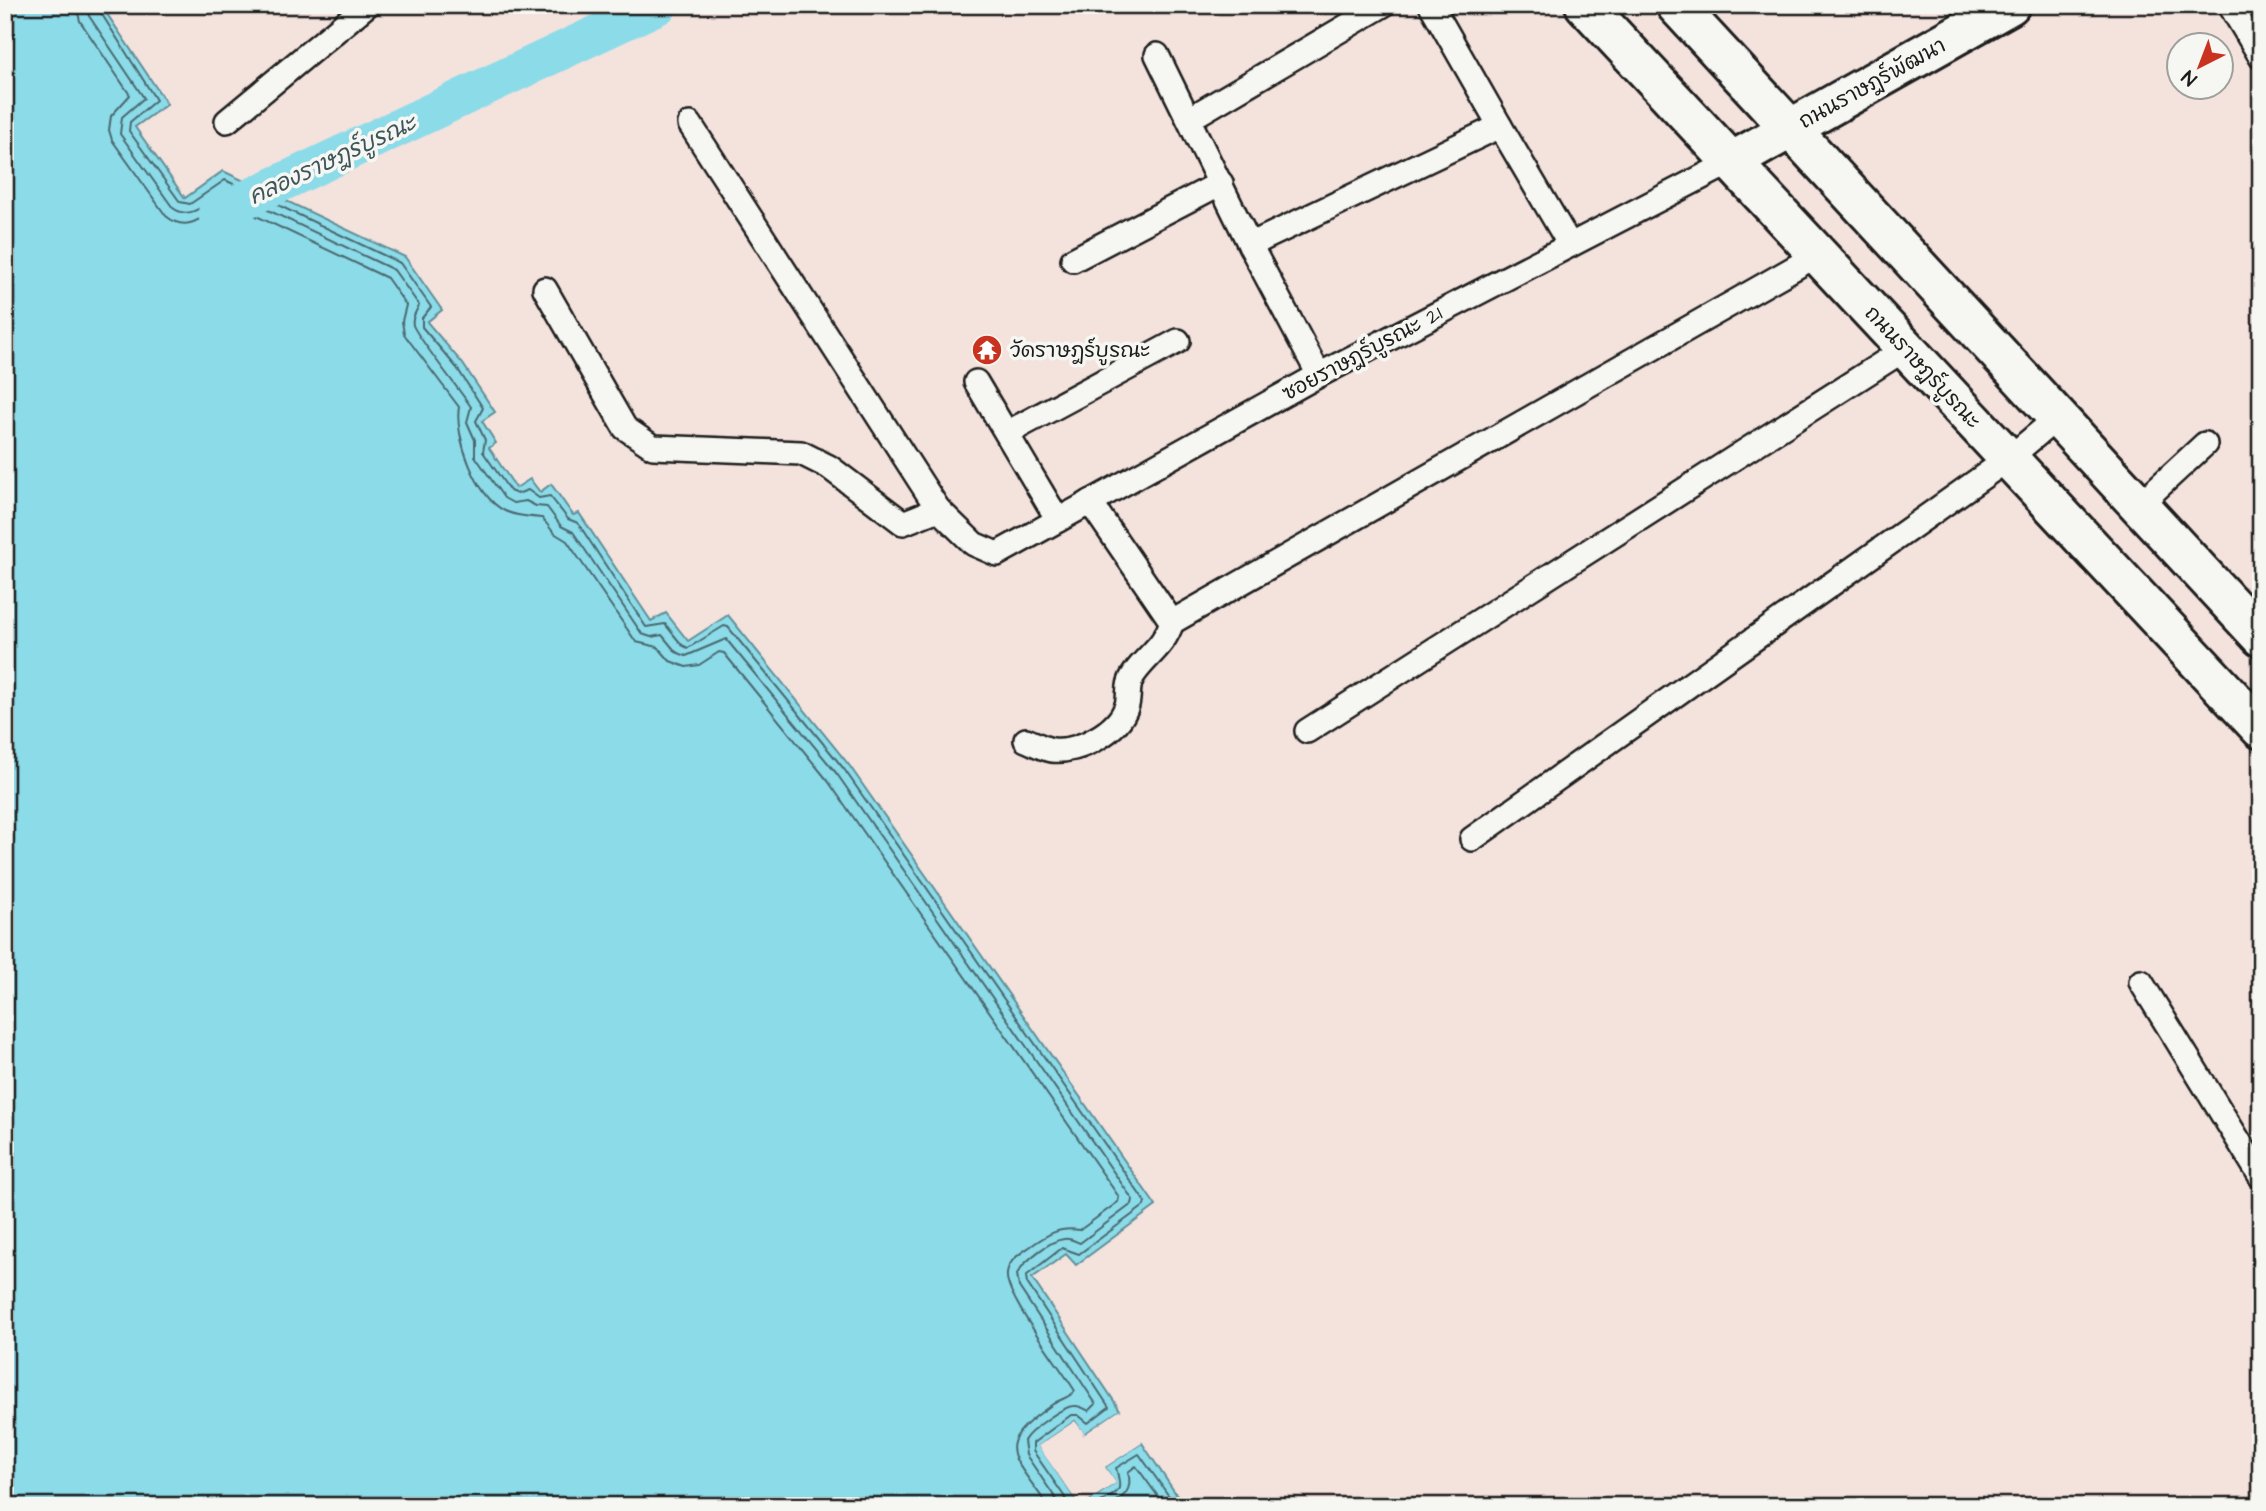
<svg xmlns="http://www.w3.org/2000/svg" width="2266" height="1511" font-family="'Architects Daughter','Playpen Sans Thai',sans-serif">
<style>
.water{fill:#8cdbe9;stroke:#5f8f97;stroke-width:2}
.pier{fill:#f4e2dd}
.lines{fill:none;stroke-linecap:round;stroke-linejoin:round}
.shore{stroke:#49686e;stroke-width:2}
.canal{stroke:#8cdbe9;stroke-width:38}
.lane-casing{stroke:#1c1c1c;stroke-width:28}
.secondary-casing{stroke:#1c1c1c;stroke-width:44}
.lane{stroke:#f6f6f2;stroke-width:23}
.secondary{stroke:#f6f6f2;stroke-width:38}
.labels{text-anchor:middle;stroke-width:7;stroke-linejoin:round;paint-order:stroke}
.street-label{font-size:21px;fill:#1c1c1c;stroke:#f6f6f2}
.poi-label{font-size:21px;fill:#1c1c1c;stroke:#f6f6f2;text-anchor:start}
.water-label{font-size:23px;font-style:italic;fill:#3e555a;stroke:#f6f6f2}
</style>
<rect width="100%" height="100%" fill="#f4e2dd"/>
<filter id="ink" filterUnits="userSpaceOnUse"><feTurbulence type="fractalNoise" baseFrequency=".0143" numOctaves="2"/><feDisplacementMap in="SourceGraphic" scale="14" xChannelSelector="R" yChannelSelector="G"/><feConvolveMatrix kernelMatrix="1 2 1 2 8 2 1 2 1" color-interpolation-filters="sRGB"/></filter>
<g filter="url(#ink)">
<g class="water">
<polygon points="5,5 101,5 167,104 135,127 185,198 223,171 405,257 442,310 427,322 463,364 495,412 482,421 496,443 489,448 516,488 530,479 540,492 551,484 573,515 579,513 651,621 666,613 688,641 728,615 849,765 1156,1206 1076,1265 1066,1254 1032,1278 1120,1410 1084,1434 1075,1421 1039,1446 1080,1506 5,1506"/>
<polygon points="1142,1443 1184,1506 1082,1506 1115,1483 1105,1467"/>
</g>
<polygon class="pier" points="1120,1410 1122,1413 1086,1437 1074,1425 1043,1447 1081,1502 1111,1482 1102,1465 1140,1440 1142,1443 1105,1467 1116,1483 1080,1506 1038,1446 1075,1421 1085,1434"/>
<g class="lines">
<g class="shore">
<path d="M76,5L80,21L130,95L111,116L109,130L112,140L166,216C190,236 206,212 227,202L387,278L406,305L402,321L404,334L459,407C454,435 476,498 505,511C515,516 531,517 542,518L554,533L567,541L636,642L658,647L670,661L686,667L699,665L719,652L724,653L828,781L1119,1197L1118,1202L1080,1230C1058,1227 1048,1234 1031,1246C1020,1254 1008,1260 1007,1274C1004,1295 1062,1369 1075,1391C1071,1397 1060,1399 1053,1404C991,1447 1011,1452 1048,1506"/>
<path d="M87,5L89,16L144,98L122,117L120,134L173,208C193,223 209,198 226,190L394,270L419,305C417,311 411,317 413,325C414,333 463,394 471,407L467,422L475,440V456L504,498L513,503L526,501L536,506L547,507L561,526L573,532L642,634L651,637L662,635L676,652L686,656L726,639L837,774L1133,1200L1132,1204L1080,1243C1075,1241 1070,1238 1064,1239C1050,1240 1023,1262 1017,1274L1019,1287L1096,1404L1089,1411C1085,1409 1080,1405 1074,1406C1063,1406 1029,1431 1024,1441L1026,1455L1061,1506"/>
<polyline points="96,5 156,100 130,122 129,131 180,202 190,204 225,180 400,263 431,307 422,318 422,327 457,368 483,408 476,421 485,440 483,452 510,491 517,494 528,490 539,498 550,496 568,519 578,523 646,627 665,624 682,645 688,648 724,626 728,627 844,769 1145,1202 1144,1206 1079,1254 1062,1248 1026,1276 1027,1283 1109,1407 1088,1423 1078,1415 1071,1415 1033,1443 1033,1451 1071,1506"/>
<path d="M1095,1506C1118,1490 1124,1496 1116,1468L1139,1454L1176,1506"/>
<path d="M1110,1506C1125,1496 1133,1490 1128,1472L1136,1466L1165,1506"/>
</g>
<polyline class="canal" points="217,213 659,5"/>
<g class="lane-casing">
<g id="lane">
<polyline points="1431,5 1500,126"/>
<polyline points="2230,5 2261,57"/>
<polyline points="1157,55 1250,245"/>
<polyline points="1189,119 1383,5"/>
<polyline points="227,121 367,5"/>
<polyline points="690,124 938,509"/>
<polyline points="1073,260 1221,183"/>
<polyline points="545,289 625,428 653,447 801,453 829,467 903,523 938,509 974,544 997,554 1319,375 1733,161"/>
<polyline points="1319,375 1250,245 1500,126 1570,245"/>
<polyline points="976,382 1058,520"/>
<polyline points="1007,433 1178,341"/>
<polyline points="2138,506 2205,444"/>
<polyline points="1172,622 1817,255"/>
<polyline points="1307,731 1905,349"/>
<path d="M1026,740C1034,743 1044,749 1052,750C1078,753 1119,732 1127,705C1130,694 1126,685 1134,674C1148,654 1163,648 1172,622L1090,502"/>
<polyline points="1472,839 2008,459 2057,418"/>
<polyline points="2141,982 2261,1177"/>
</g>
</g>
<g class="secondary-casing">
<g id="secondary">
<polyline points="1585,5 2261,729"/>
<polyline points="1676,5 2261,637"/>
<polyline points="1733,161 2010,5"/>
</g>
</g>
<use href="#lane" class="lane"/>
<use href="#secondary" class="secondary"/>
</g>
</g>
<defs>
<g id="temple-disc" transform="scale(1.575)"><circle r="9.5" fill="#c8321e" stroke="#f6f6f2"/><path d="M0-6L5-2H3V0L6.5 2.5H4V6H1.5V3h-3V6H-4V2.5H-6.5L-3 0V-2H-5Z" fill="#fff"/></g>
</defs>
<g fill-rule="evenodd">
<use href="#temple-disc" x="987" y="350"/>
</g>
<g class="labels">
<g class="street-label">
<text transform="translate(1872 83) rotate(-29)" y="7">ถนนราษฎร์พัฒนา</text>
<text transform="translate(1362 353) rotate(-28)" y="7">ซอยราษฎร์บูรณะ 21</text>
<text transform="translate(1923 367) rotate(47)" y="7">ถนนราษฎร์บูรณะ</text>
</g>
<g class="poi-label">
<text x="1010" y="357">วัดราษฎร์บูรณะ</text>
</g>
<g class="water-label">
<text transform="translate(332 159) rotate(-25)" y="8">คลองราษฎร์บูรณะ</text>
</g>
</g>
<rect width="2266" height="1511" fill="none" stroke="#f6f6f2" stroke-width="28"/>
<rect x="14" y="14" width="2238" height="1483" fill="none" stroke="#1c1c1c" stroke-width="2.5" filter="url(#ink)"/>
<g transform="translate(2200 66) rotate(222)"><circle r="33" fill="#f6f6f2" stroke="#9f9f9c" stroke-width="2"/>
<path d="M0-5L12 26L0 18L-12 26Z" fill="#c8321e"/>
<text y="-10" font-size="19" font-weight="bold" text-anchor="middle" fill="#1c1c1c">N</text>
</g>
</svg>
